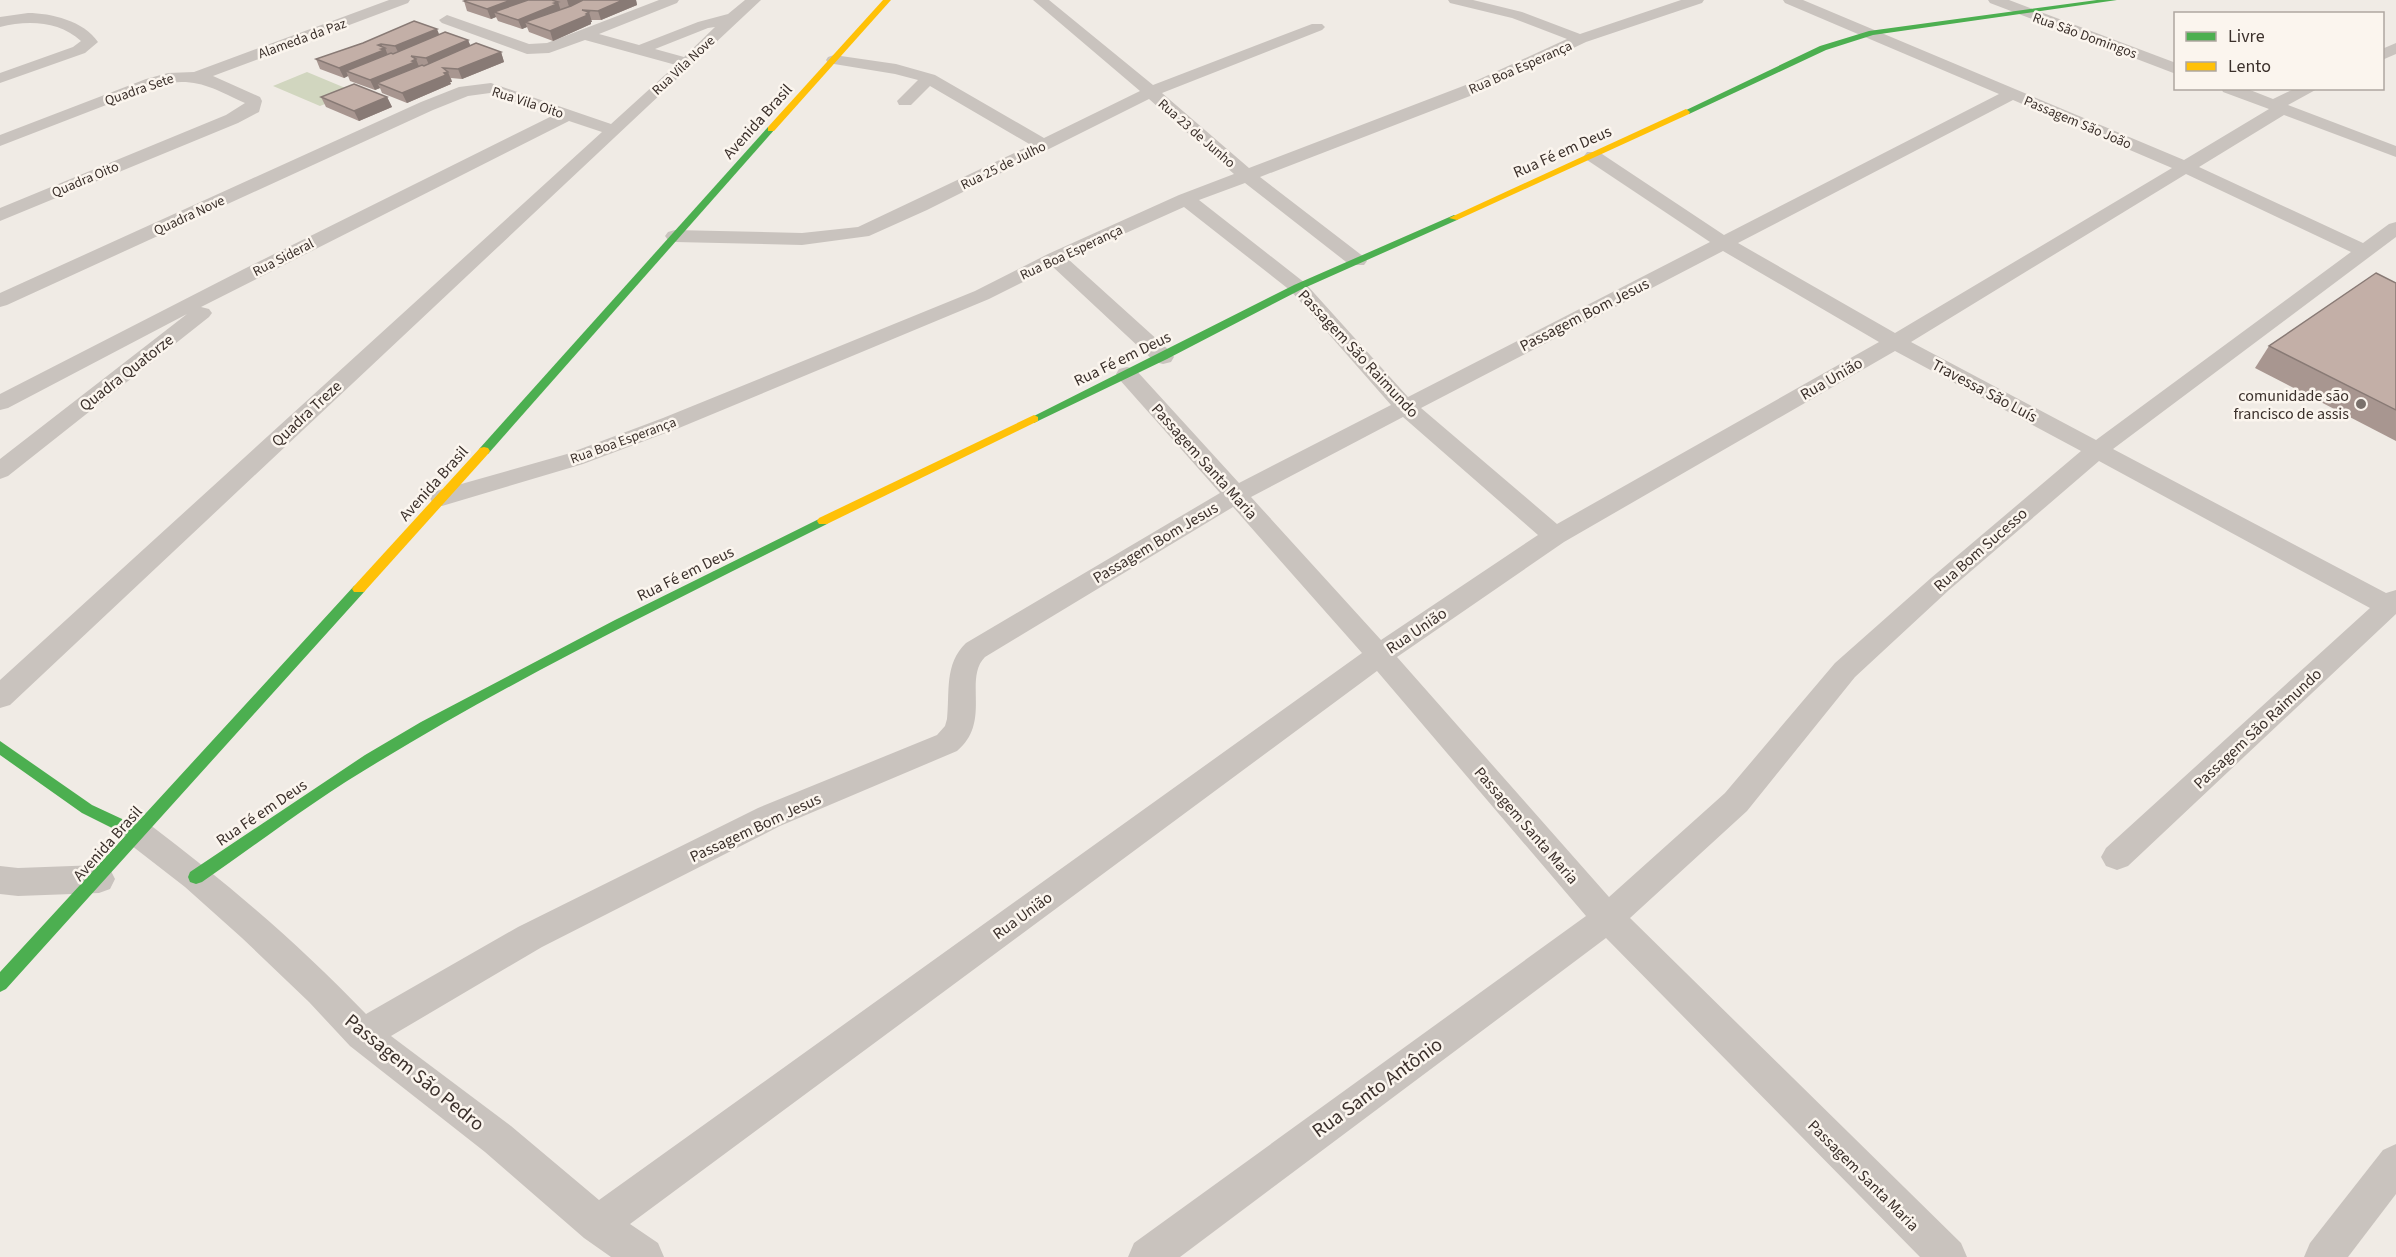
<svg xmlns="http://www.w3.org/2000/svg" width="2396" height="1257" font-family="'Source Sans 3',sans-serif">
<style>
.green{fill:#d1d6bf}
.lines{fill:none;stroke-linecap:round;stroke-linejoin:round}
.street{fill:#c9c3be;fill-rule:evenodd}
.fast{fill:#4caf50;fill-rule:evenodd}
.slow{fill:#ffc107;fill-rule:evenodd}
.wall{fill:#a89690}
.shaded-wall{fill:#887a75}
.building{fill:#c3afa7;stroke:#887a75;stroke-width:1.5}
.poi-dot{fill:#7a716c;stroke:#fbf5ee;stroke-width:2}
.labels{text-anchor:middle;stroke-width:5;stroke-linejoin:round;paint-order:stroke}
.far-street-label{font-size:14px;fill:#3b302b;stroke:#fbf5ee}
.street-label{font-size:16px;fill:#3b302b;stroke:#fbf5ee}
.poi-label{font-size:16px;fill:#3b302b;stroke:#fbf5ee;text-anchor:end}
.near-street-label{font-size:20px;fill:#3b302b;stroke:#fbf5ee}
</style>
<rect width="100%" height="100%" fill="#f0ebe5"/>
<polygon class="green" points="307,72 355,92 320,106 273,86"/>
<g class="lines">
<g class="street">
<path d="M389,0H410L408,3L213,76L260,97L262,101L259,112L238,123L0,221V208L226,115L245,103C213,88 195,76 158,85L0,146V135L146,79L168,73L194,72Z"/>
<path d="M659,0H679L677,3L599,34L639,45L698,22L728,14L745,0H761L10,705L0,708V680L602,132L569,121L201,307L209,309L212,313L209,317L8,476L0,479V459L187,314L8,408L0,410V394L244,269L554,115L490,93L468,96L433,110L7,305L0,307V293L421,102L459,87L491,83L611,124L676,65L585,40L549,53L527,54L442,23L439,20L447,15L529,44L547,43ZM715,27L684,57L655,49L708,28Z"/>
<path d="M1033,0H1049L1153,85L1312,24H1322L1325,27L1322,30L1162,93L1249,168L1471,83L1567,39L1512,18L1450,3L1448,0H1473L1522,12L1580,34L1681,0H1704L1702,3L1586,42L1483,91L1260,177L1364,257L1367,261L1364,265H1350L1245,183L1199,200L1305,283L1408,397L1710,242L1587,160L1584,156L1587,152H1599L1724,235L1999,94L1785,3L1783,0H1803L2184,160L2269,109L2223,92L2221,88H2245L2273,99L2296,88H2319L2288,105L2396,146V157L2284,115L2199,167L2363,243L2389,224L2396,222V237L2113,449L2386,593L2396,590V614L2128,866L2117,870L2106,866L2101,857L2106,848L2370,608L2099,461L1949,590L1855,677L1747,811L1630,918L1961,1243L1967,1257H1920L1606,938L1180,1257H1128L1134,1243L1586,916L1377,671L630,1224L658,1243L664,1257H611L584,1238L485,1152L350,1046L309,1002L242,938L185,887L127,842L123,833L127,824L138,820L149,824C226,882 299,944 366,1014L518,927L758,808L937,735L945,726L947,719C950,692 944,664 966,643L1220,493L1119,379L1116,374L1119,369L1127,367L1135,369L1239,483L1391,405L1291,291L1184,207L1068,259L1171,352L1174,357L1171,362L1163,364L1155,362L1053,267L989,299L679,428L583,464L442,506L433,504L430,498L433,492L567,454L663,418L975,291L1048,254L1179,195L1234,174L1149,99L927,210L869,236L802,245L675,242L668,240L665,236L668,232L675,230L802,233L858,227L1031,145L930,86L911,105H899L897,101L918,80L895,74L828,63L826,60L828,57L834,55L896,64L935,75L1044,138L1140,91ZM2013,100L2172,168L1895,333L1738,243ZM2186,174L2351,252L2096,440L1911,342ZM1723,251L1879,342L1557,524L1421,408ZM1895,351L2081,451L1931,578L1835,663L1725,793L1609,897L1397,657L1564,542ZM1403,417L1538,535L1381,640L1251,497ZM1233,507L1362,653L599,1200L511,1126L391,1036L542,947L780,826L957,751C992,722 963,679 985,657Z"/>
<polygon points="1988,0 2009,0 2176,63 2176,74 1990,3"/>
<path d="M28,13C51,13 84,21 98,42L85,53L0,83V73L73,47L81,41C59,21 28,20 0,27V17Z"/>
<polygon points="2396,43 2396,54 2382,60 2382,49"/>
<polygon points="99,865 110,869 115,879 110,889 99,893 18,896 0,894 0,866 18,868"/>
<polygon points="2396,1144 2396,1194 2348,1257 2304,1257 2310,1243 2383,1150"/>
</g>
<g class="fast">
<polygon points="2097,0 2117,0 1873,35 1826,50 1689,114 1682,112 1820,46 1869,31"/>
<polygon points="768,127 775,129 488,454 480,454 478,451 480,448"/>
<polygon points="1454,215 1459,218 1457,220 1302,289 1167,359 1038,421 1034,423 1028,419 1294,285"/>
<path d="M823,517L827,518L829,521L827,524C676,600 523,674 378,762C317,798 260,842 202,882L196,884L190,882L188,877L190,872L365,755L421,722L615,620Z"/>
<polygon points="359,584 364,586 366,589 364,592 6,989 0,992 0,972 126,835 82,813 0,755 0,741 92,805 135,825 354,586"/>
</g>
<g class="slow">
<polygon points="883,0 891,0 774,131 768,131 768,127"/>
<polygon points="1686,109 1690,112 1689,114 1457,220 1449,218"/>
<polygon points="1034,415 1038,417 1038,421 827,524 819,524 817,521 819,518"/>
<polygon points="484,447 488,448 490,451 488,454 364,592 354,592 352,589 354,586 480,448"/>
</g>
</g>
<g class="wall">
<polygon points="467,0 636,0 637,5 601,20 591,20 592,22 591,22 591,24 553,41 529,32 527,27 522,29 498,21 496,17 491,19 467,11 464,1"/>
<polygon points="439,34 468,40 470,45 501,52 504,62 462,79 451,78 452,82 450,82 451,84 407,103 382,93 380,88 375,90 350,81 348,76 344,78 320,69 316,59 363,43"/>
<polygon points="321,97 387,97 392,107 359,121 326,107"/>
<polygon points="2396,283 2396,441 2255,368 2269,346"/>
</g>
<g class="shaded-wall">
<polygon points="511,0 530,0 494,12 496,17 491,19 487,9"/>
<polygon points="567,0 593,0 570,10"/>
<polygon points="623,0 636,0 637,5 601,20 598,11"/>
<polygon points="558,2 561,11 525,22 527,27 522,29 518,20"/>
<polygon points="589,12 592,22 591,22 591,24 553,41 550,31"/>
<polygon points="437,29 441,39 400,56 395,46"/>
<polygon points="468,40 472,50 430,67 426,58"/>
<polygon points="381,44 383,48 385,48 389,58 346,71 348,76 344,78 339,68"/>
<polygon points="501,52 504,62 462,79 458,69"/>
<polygon points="416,59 420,69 377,83 380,88 375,90 370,80"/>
<polygon points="448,72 452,82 450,82 451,84 407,103 402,93"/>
<polygon points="387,97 392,107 359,121 354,111"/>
</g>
<g class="building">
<polygon points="467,0 511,0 487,9 464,1"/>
<polygon points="528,0 552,0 558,2 554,3 557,4 518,20 494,12"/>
<polygon points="583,0 623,0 598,11 582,10 589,12 586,14 588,15 550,31 525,22 571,6"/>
<polygon points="414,21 437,29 395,46 381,44 378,45 385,48 381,49 384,50 339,68 316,59 363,43"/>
<polygon points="445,32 468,40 426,58 411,56 416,59 412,61 415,62 370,80 346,71 391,53 393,54"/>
<polygon points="476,43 501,52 458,69 443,68 448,72 444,73 446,75 402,93 377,83 422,65 424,66"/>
<polygon points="354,84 387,97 354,111 321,97"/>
<polygon points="2376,273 2396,283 2396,410 2269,346"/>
</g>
<circle class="poi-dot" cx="2361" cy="404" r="6"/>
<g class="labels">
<g class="far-street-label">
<text transform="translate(2085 35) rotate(20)" y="5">Rua São Domingos</text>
<text transform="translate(302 38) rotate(-20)" y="5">Alameda da Paz</text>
<text transform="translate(683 65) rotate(-43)" y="5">Rua Vila Nove</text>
<text transform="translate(1520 67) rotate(-24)" y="5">Rua Boa Esperança</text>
<text transform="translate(139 89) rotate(-19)" y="5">Quadra Sete</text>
<text transform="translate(528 102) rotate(18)" y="5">Rua Vila Oito</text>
<text transform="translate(2078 122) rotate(23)" y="5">Passagem São João</text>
<text transform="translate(1197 133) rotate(41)" y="5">Rua 23 de Junho</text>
<text transform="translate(1003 165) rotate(-26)" y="5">Rua 25 de Julho</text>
<text transform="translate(85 179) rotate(-23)" y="5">Quadra Oito</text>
<text transform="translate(189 215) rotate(-25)" y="5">Quadra Nove</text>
<text transform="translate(1071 252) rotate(-25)" y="5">Rua Boa Esperança</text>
<text transform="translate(283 257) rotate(-27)" y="5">Rua Sideral</text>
<text transform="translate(623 440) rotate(-20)" y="5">Rua Boa Esperança</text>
</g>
<g class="street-label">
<text transform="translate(757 121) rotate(-48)" y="6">Avenida Brasil</text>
<text transform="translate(1562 151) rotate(-24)" y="6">Rua Fé em Deus</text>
<text transform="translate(1584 314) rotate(-27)" y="6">Passagem Bom Jesus</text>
<text transform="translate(1359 353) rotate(47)" y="6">Passagem São Raimundo</text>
<text transform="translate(1122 358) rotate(-26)" y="6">Rua Fé em Deus</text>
<text transform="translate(126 372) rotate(-38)" y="6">Quadra Quatorze</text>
<text transform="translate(1831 378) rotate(-30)" y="6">Rua União</text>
<text transform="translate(1985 390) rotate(28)" y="6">Travessa São Luís</text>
<text transform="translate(306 413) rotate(-43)" y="6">Quadra Treze</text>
<text transform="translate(1205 461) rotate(48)" y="6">Passagem Santa Maria</text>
<text transform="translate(433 483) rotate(-48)" y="6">Avenida Brasil</text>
<text transform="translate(1155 542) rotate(-31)" y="6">Passagem Bom Jesus</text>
<text transform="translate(1980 549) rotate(-41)" y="6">Rua Bom Sucesso</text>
<text transform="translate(685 573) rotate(-26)" y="6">Rua Fé em Deus</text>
<text transform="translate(1416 630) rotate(-34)" y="6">Rua União</text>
<text transform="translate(2257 728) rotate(-43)" y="6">Passagem São Raimundo</text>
<text transform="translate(261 812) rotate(-34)" y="6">Rua Fé em Deus</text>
<text transform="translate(1527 825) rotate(49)" y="6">Passagem Santa Maria</text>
<text transform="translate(755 827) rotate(-25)" y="6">Passagem Bom Jesus</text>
<text transform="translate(107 843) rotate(-48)" y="6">Avenida Brasil</text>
<text transform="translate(1022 915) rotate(-36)" y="6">Rua União</text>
<text transform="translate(1864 1175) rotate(45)" y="6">Passagem Santa Maria</text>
</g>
<g class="poi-label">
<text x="2349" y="401">comunidade são<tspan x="2349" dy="18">francisco de assis</tspan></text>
</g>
<g class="near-street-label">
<text transform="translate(415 1072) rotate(39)" y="7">Passagem São Pedro</text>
<text transform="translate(1377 1087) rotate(-36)" y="7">Rua Santo Antônio</text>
</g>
</g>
<rect x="2174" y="12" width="210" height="78" fill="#fbf5ee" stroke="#aea6a0" stroke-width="1.5"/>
<rect x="2186" y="32" width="30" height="9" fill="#4caf50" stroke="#aea6a0" stroke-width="1.5"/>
<text x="2228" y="42" font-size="18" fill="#3b302b">Livre</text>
<rect x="2186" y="62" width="30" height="9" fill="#ffc107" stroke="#aea6a0" stroke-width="1.5"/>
<text x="2228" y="72" font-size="18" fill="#3b302b">Lento</text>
</svg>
